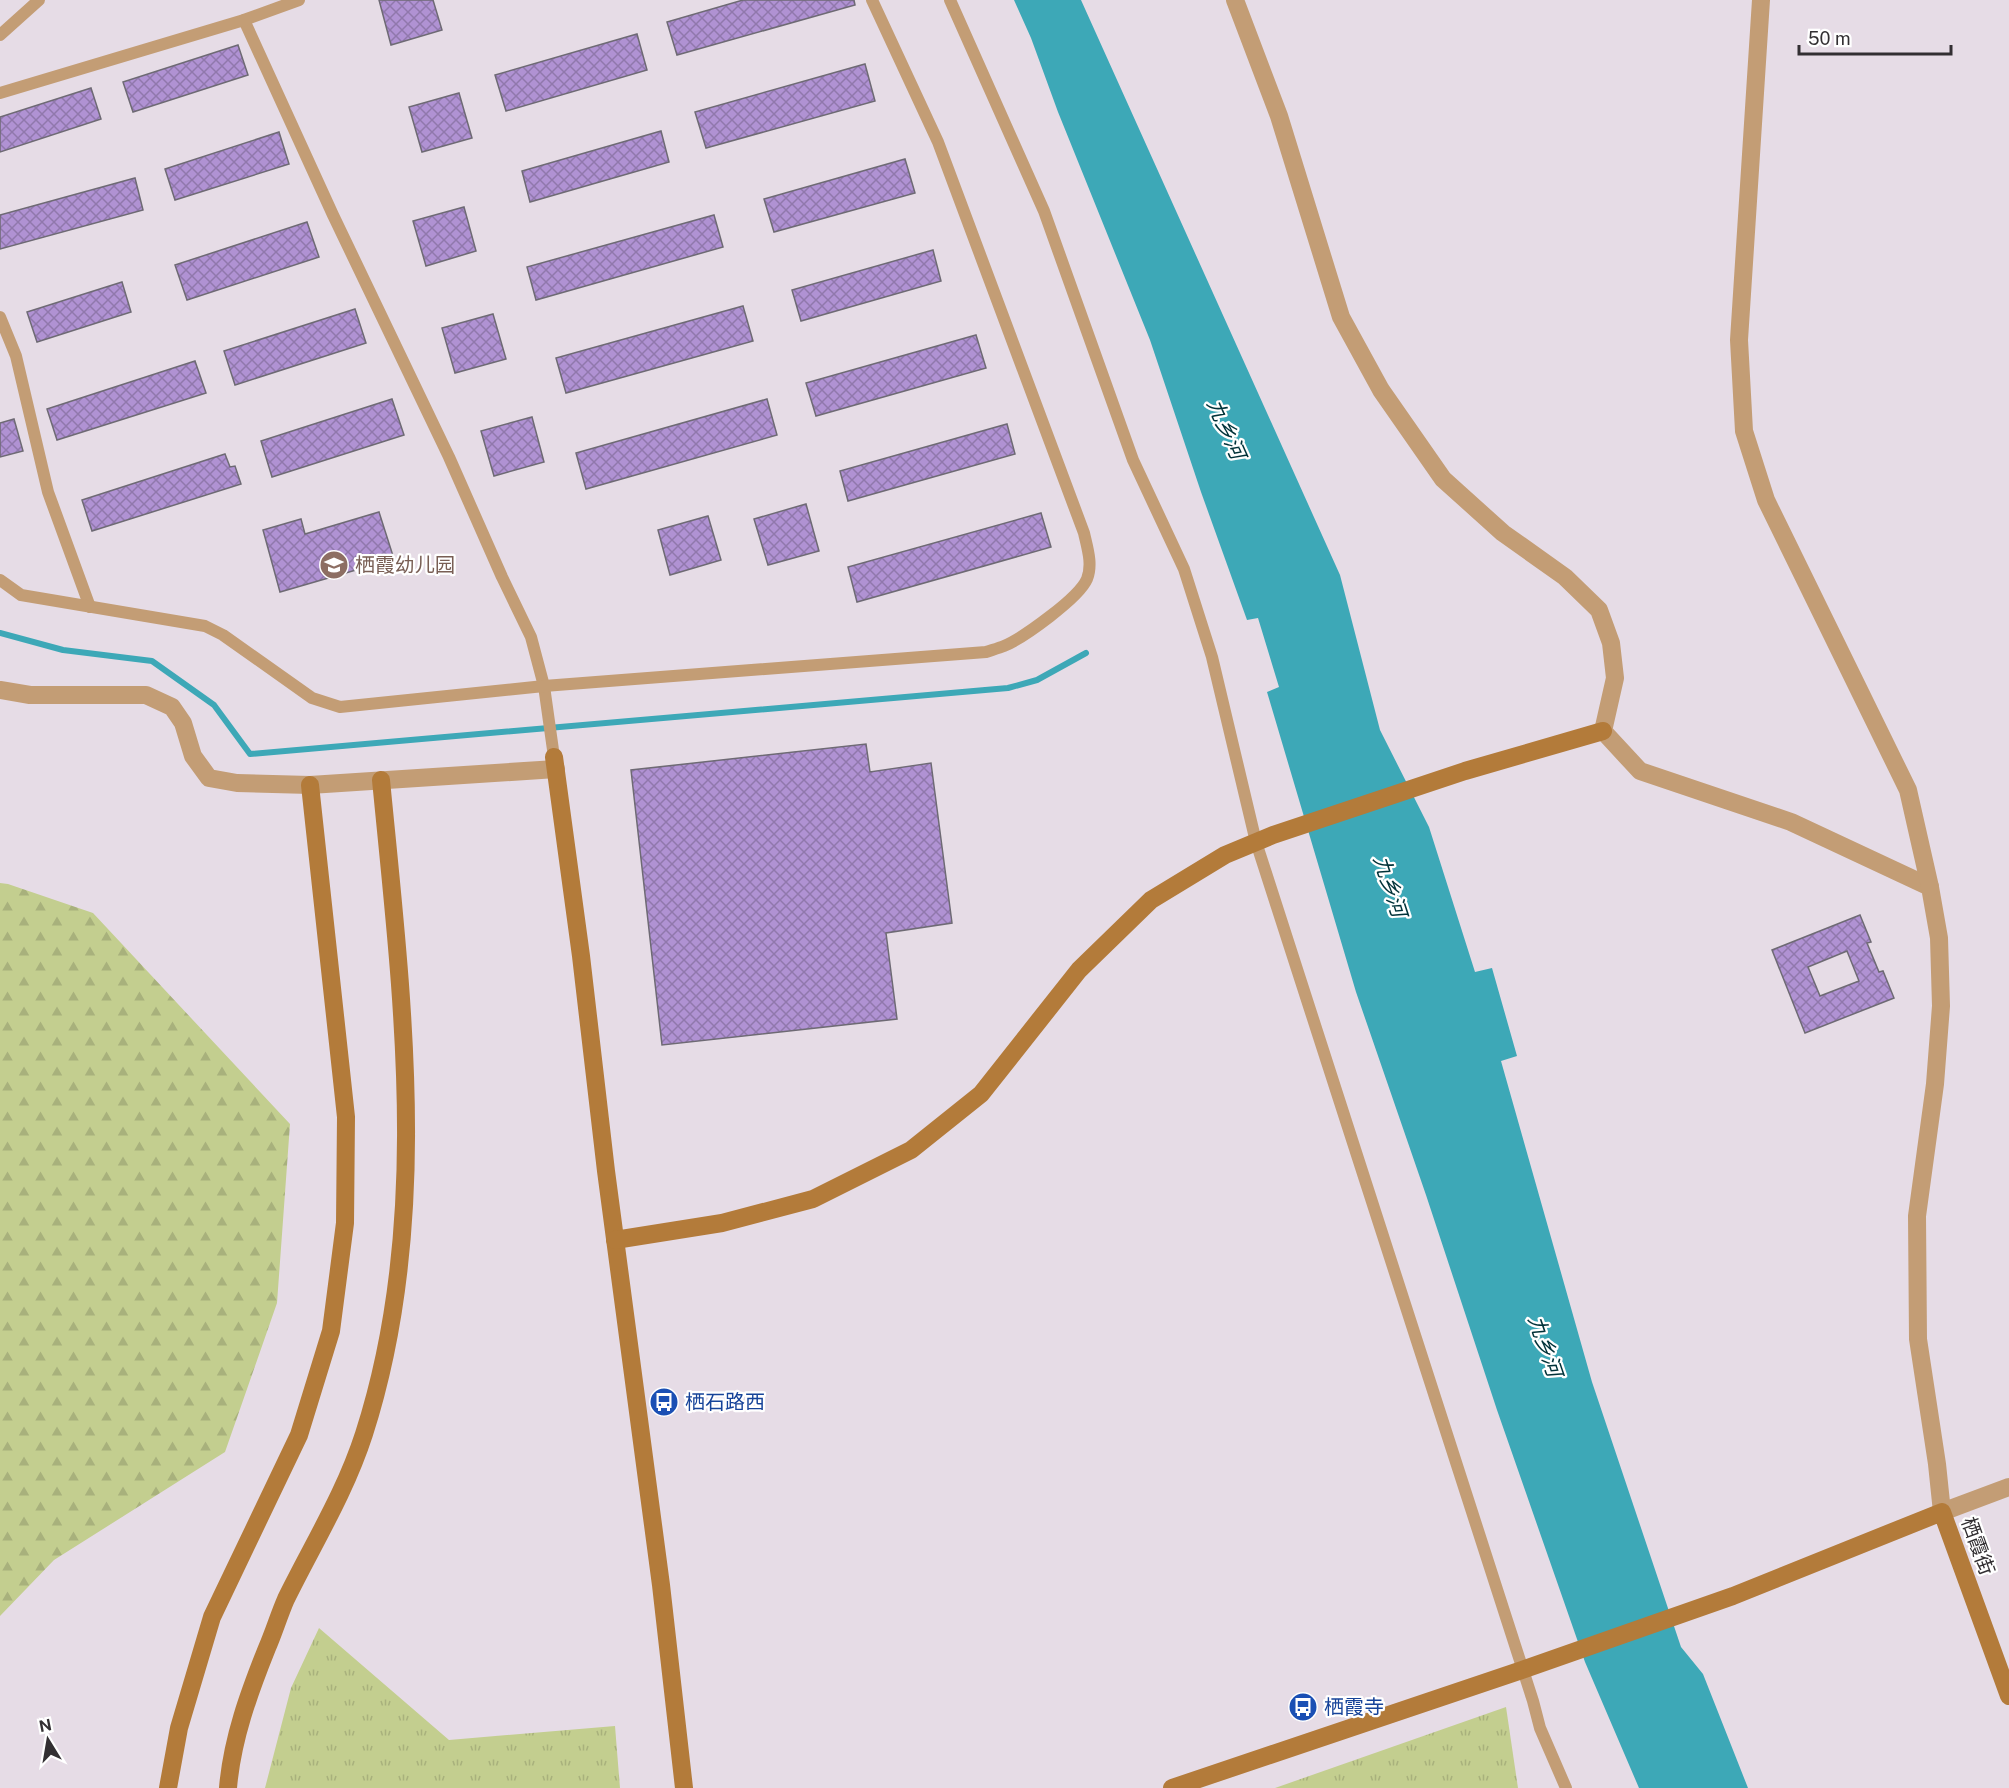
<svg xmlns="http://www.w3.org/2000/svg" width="2009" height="1788" font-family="'Public Sans','Noto Sans SC',sans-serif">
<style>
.grass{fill:url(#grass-tufts)}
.forest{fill:url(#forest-firs)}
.water{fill:#3da8b7}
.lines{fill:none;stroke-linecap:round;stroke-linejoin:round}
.stream{stroke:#3da8b7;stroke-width:6}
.building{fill:url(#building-cross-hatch);stroke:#6e6a74;stroke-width:1.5;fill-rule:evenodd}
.lane{stroke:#c39d75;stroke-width:12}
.street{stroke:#c39d75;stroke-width:18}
.secondary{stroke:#b37b3a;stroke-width:18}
.labels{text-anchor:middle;stroke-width:4.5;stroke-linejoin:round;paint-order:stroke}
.education-label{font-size:20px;fill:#785e54;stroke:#fff;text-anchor:start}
.transit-label{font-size:20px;fill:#164399;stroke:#fff;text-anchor:start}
.street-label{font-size:20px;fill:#322f32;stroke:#fff}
.water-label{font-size:21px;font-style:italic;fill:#003239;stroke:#fff}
</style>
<defs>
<pattern id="grass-tufts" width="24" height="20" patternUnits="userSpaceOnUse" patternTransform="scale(1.5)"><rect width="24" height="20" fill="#c3ce8f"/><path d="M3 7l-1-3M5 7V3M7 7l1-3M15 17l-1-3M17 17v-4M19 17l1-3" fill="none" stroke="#a8b17c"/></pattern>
<pattern id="forest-firs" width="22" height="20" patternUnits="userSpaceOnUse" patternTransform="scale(1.5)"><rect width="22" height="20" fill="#c3ce8f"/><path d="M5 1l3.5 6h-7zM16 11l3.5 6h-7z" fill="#a8b17c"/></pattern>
<pattern id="building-cross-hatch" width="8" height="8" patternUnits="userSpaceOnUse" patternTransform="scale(1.5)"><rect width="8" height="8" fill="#b092d3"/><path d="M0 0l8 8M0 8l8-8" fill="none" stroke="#9078ac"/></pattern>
</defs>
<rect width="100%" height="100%" fill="#e6dce6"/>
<g class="grass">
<polygon points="319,1628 449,1740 615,1726 620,1788 265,1788 291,1688"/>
<polygon points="1506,1707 1518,1788 1275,1788"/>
</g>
<polygon class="forest" points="0,883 8,884 93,913 290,1124 277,1303 225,1452 54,1560 0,1616"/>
<polygon class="water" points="1014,0 1081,0 1340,575 1380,730 1429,827 1475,972 1492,968 1517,1056 1501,1061 1592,1382 1681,1647 1703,1674 1748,1788 1639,1788 1585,1662 1497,1410 1426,1195 1356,992 1267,692 1279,687 1258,618 1247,620 1201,492 1150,340 1058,112 1031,38"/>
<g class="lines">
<polyline class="stream" points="0,633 63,650 152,661 214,705 250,754 1008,688 1037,680 1086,653"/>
</g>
<g class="building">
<polygon points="379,0 433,0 442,30 391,45"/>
<polygon points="743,0 854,0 855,5 677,55 667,22"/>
<polygon points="637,34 647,70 506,111 495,75"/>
<polygon points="238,45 248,75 133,112 123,82"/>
<polygon points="865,64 875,101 706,148 695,112"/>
<polygon points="91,88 101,119 0,152 0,117"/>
<polygon points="459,93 472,138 422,152 409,107"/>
<polygon points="661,131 669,162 530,202 522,171"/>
<polygon points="279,132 289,164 175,200 165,169"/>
<polygon points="905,159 915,193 774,232 764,199"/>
<polygon points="135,178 143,210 0,249 0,215"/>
<polygon points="464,207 476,251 426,266 413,221"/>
<polygon points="714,215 723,247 536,300 527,267"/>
<polygon points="307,222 319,257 187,300 175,265"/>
<polygon points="933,250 941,281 801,321 792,290"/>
<polygon points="122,282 131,312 37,342 27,312"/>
<polygon points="743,306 753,341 566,393 556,358"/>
<polygon points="355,309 366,343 235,385 224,351"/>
<polygon points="493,314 506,359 455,373 442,328"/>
<polygon points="976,335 986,368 816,416 806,383"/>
<polygon points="195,361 206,393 57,440 47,409"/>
<polygon points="392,399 404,435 272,477 261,441"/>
<polygon points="767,399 777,435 586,489 576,453"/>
<polygon points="532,417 544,462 494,476 481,431"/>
<polygon points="14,419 23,451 0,457 0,423"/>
<polygon points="1007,424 1015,454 848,501 840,471"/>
<polygon points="225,454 230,467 235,466 241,484 92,531 82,500"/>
<polygon points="806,504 819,551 768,565 754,519"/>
<polygon points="379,512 394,559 280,592 263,530 301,519 305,534"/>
<polygon points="1041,513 1051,547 857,602 848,567"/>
<polygon points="708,516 721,560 670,575 658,530"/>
<polygon points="866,744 870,772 931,763 952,923 886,933 897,1019 662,1045 631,770"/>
<path d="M1860,915L1871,942L1867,943L1879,972L1883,971L1894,998L1805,1033L1772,950ZM1847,951L1859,981L1820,996L1808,967Z"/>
</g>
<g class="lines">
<g class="lane">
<polyline points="950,0 1044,211 1133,460 1184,569 1212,657 1256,842 1533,1701 1540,1728 1566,1788"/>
<polyline points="244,20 333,215 449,457 502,577 531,637 544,686 554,757"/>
<polyline points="0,35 39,0"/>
<polyline points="0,93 244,20 299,0"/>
<polyline points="0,317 16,356 48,492 90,607"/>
<path d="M0,580L21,595L205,626L223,635L312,698L340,707L544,686L986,652C992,650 999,648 1004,646C1023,638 1079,598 1087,579C1093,564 1087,547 1084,533L938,142L872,0"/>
</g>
<g class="street">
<polyline points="1235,0 1279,116 1341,317 1381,390 1443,479 1503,533 1565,577 1599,610 1611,643 1615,678 1603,731 1640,771 1791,822 1930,887 1939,938 1941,1006 1935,1084 1917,1216 1918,1339 1937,1464 1942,1512 2009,1487"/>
<polyline points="1761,0 1739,340 1744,431 1766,500 1908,790 1930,887"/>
<polyline points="0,690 30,695 146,695 172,707 183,723 193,756 209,778 237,783 310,785 556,769"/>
</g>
<g class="secondary">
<polyline points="554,757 581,956 606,1171 661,1585 684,1788"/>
<polyline points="615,1240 722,1223 813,1199 911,1150 981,1094 1079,970 1151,900 1225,855 1273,835 1465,771 1603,731"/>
<polyline points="168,1788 179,1728 212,1617 299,1435 331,1331 345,1223 346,1117 310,785"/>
<path d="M228,1788C232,1739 249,1693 267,1648C274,1632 279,1615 286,1599C313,1544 345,1493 364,1434C432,1223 402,997 381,780"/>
<polyline points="1172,1788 1522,1670 1733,1596 1942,1512 2009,1696"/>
</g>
</g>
<defs>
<g id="school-disc" transform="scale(1.5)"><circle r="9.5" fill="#8d6e63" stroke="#fff"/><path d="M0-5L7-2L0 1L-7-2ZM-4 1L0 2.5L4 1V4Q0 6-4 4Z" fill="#fff"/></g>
<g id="bus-disc" transform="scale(1.5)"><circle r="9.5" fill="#1a4fb4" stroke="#fff"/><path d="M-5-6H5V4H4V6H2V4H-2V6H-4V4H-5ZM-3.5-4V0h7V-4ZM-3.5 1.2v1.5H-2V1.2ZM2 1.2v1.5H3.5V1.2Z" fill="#fff"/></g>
</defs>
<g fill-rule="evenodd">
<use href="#school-disc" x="334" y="565"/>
<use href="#bus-disc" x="664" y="1402"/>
<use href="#bus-disc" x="1303" y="1707"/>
</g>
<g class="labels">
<g class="education-label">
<text x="355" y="572">栖霞幼儿园</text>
</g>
<g class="transit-label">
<text x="685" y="1409">栖石路西</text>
<text x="1324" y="1714">栖霞寺</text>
</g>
<g class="street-label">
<text transform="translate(1978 1546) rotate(70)" y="7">栖霞街</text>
</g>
<g class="water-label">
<text transform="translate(1226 429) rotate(66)" y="7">九乡河</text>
<text transform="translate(1390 886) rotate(72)" y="7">九乡河</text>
<text transform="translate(1545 1346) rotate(71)" y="7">九乡河</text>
</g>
</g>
<g transform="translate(48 1740) rotate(349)" stroke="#ffffff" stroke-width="4.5" paint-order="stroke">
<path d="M0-4.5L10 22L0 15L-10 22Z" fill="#322f32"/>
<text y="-9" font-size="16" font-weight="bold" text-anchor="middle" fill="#322f32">N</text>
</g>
<path d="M1799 45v9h152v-9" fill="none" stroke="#322f32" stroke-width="3"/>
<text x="1808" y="45" font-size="18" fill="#322f32" stroke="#ffffff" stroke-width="4.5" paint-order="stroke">50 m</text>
</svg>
